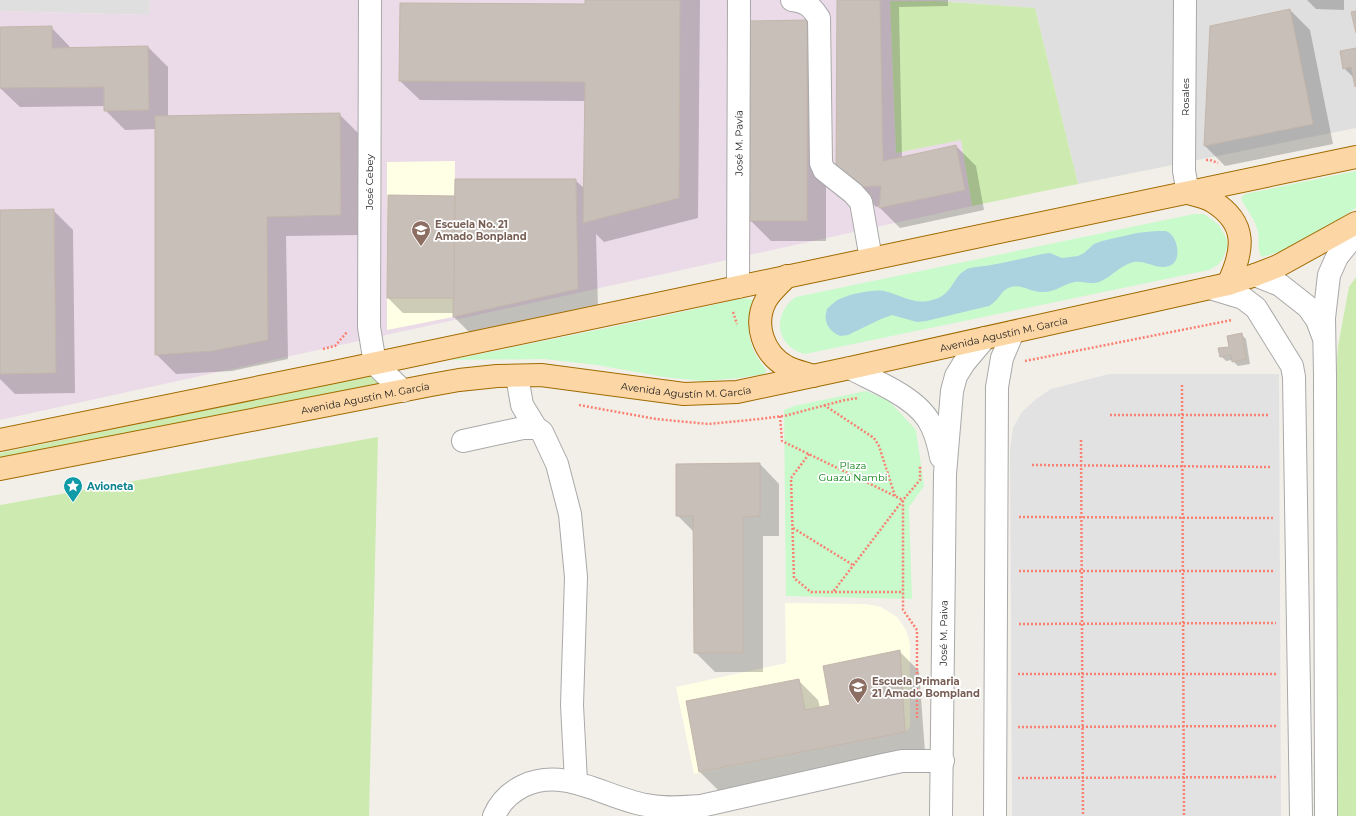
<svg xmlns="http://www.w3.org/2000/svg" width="1356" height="816" font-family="Montserrat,sans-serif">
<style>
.residential{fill:#e0dfdf}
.industrial{fill:#ebdbe8}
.education{fill:#ffffe5}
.grass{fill:#cdebb0}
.park{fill:#c8facc}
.parking{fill:#e2e2e2}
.water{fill:#aad3df}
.shadow{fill:#0003}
.building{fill:#c7bfb8;stroke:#c4b6ab}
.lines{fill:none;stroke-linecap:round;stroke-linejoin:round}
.minor-casing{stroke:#a9a9a9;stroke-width:24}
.major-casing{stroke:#a06b00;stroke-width:24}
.path{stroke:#fa8072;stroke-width:2.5;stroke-dasharray:2 2;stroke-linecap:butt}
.minor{stroke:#fff;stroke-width:22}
.major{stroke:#fcd6a4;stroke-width:22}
.labels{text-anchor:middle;stroke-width:3.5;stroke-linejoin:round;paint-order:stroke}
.street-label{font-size:10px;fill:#222;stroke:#fff}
.education-label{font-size:10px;font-weight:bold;fill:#785e54;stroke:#fff;text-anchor:start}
.park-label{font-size:10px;fill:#0c8416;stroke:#fff}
.culture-label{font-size:10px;font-weight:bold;fill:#0d838f;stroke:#fff;text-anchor:start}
</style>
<rect width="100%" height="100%" fill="#f2efe9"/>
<g class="residential">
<polygon points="0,0 150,0 149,15 0,11"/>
<polygon points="936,0 1356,0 1356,128 1078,184 1035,8 936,1"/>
</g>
<polygon class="industrial" points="150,0 936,0 936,1 890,1 896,153 961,139 972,206 0,420 0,11 149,15"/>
<g class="education">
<polygon points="455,161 453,317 387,330 387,162"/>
<polygon points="785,603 866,604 881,607 897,617 906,630 910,644 910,727 905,732 694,774 676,687 786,663"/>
</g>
<g class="grass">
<polygon points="890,1 936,1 1035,8 1078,184 972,206 961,140 896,153"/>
<polygon points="1356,277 1356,816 1337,816 1336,374 1338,346 1349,287"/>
<polygon points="371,376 378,380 380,383 376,386 0,462 0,453"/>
<polygon points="378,437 369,816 0,816 0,505"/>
</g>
<g class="park">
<path d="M1356,171V208C1326,227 1296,249 1262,257C1256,250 1260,241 1258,232C1255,218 1246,210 1241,198L1245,194Z"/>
<path d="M1194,214H1204L1219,225L1227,240V248L1223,258L1218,265L1209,270L805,354C775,347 772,313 796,297Z"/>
<path d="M744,298L752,300C753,306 751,310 750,316C746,339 752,351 766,370V372L764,374L739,378L702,381L664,377L597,365L544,359L451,360L646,320Z"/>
<polygon points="866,391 889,401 916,430 924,486 909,507 912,599 786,596 784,410 794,406"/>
</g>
<polygon class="parking" points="1109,374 1279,374 1281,816 1012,816 1010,450 1013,428 1022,412 1036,399 1051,389"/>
<path class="water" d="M1156,231C1159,231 1163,231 1166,231C1178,235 1183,262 1169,266C1157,270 1146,260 1134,262C1120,265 1112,277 1099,282C1090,285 1084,281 1075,282C1063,284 1055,293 1041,292C1031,292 1021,284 1011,287C1001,289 1000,300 989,306L926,321L917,322L892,315L881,319L848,335L840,336C828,330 823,322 827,309C832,304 836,300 842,298C851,294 874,289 884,291C898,294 913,304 928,301C954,297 951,277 967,269C974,266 984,267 991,265C1008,262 1025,258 1042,254L1050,253L1062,258L1078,256L1084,253L1094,244L1102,241L1137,233Z"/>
<g class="shadow">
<polygon points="586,0 700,0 698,218 604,242 596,234 598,309 474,337 454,317 454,313 403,313 388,298 456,197 575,180 585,189 585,101 420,100 400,81 586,5"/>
<polygon points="838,0 948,0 948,6 899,7 902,158 956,146 976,166 984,210 900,228 880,208 880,206 876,207 856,186"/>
<polygon points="1307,0 1344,0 1344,10 1316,9"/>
<polygon points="1290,10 1310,30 1333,144 1225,166 1205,146 1211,27"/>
<polygon points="806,21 826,41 826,241 771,241 751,221"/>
<polygon points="51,27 71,48 148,47 168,67 168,117 339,114 359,134 360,235 286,236 288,359 232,371 176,374 156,354 156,129 125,130 105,110 105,106 20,107 0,88 0,28"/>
<polygon points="1356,49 1356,86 1354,78 1344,68"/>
<polygon points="53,210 73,230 75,393 15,394 0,379 0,211"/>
<polygon points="1241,334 1246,339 1250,364 1238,366 1232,360 1226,361 1221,356"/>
<polygon points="760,464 779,484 779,536 763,536 763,672 715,672 695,652 695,533 677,515"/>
<polygon points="899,651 919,671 925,752 720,792 700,772 687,701 798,680 818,700 820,708 832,706"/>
</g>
<g class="building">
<polygon points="585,0 680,0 679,198 583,223 585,82 399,81 400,3 585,4"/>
<polygon points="837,0 880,0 883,161 956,145 965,190 879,208 881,186 855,187 836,166"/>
<polygon points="1290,9 1313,124 1204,146 1210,26"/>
<polygon points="1356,11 1356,33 1351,12"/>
<polygon points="807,20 807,221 750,221 750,21"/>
<polygon points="52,26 52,48 148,46 149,110 104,111 104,87 0,88 0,27"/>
<polygon points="1356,48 1356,86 1355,87 1351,67 1343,69 1340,51"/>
<polygon points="340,113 341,215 267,217 268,340 212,351 155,355 155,116"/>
<polygon points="455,179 576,179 578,289 453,317"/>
<polygon points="388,195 455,196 454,298 387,298"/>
<polygon points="54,209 56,373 0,374 0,210"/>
<polygon points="1242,333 1246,359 1232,362 1231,355 1220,357 1218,348 1229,347 1227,336"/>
<polygon points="760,463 760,516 743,517 743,653 694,653 693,516 676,516 676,464"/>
<polygon points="900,650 905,732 699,772 686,701 799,679 805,710 830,705 823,666"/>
</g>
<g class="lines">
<g class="minor-casing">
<g id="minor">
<polyline points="370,0 369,327 375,364 403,391"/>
<path d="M792,0C807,2 811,6 819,18L821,163L824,170L853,193L861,202L871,259"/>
<polyline points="1185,0 1184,171 1188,193"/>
<polyline points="1255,275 1280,285 1308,307 1317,320 1323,336"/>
<path id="s1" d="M738,287L739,0"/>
<polyline points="1210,288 1243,298 1256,308 1292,366 1294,377 1301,816"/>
<path d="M850,368C876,382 920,398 932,427C937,437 939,447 941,457"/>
<polyline points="517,376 522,405 536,428"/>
<polyline points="463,441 523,428 536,428 542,432 557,464 570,514 576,577 572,705 576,782"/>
<path d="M494,816C500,802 509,793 523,786C565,766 605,798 646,805C664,809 682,807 701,806L883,765L902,761H943"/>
<path id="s2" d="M941,816L945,474L952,391L956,376L964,363L985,338"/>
<polyline points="995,816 997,387 1002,358 1013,332"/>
<polyline points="1326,816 1325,376 1324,318 1329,275 1337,257 1356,233"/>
</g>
</g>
<g class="major-casing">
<g id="major">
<path d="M1188,193C1196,195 1205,197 1212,201C1248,223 1244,250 1228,284"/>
<path d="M787,276C780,284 771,291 766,300C753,324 763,354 787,367C795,371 805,373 813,376"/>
<polyline points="0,440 334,372 1356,157"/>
<path id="s3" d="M0,469L431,385L459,380L497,376L541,375L684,394L737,392L850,368L1228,284L1255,275L1278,266L1356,223"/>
</g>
</g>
<g class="path">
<polyline points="1206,160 1210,160 1218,163"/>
<polyline points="733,312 737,324"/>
<polyline points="323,349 335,346 347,332"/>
<polyline points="1025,361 1232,320"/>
<polyline points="1182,385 1184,816"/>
<polyline points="579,405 656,419 708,424 750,420 784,416 845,400 858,398"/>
<polyline points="824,405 874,438 879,446 895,496"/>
<polyline points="1110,415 1270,415"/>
<polyline points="780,416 782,441 903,500 833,592"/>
<polyline points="1081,440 1083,816"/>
<polyline points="809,454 791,478 794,578 811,592 903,592"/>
<polyline points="1032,465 1270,467"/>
<polyline points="1019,517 1274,518"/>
<polyline points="793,528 853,565"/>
<polyline points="1019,571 1274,571"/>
<polyline points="1019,624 1276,623"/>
<polyline points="1018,674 1277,674"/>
<polyline points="917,718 917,630 903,610 903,500 920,480 920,466"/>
<polyline points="1018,727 1277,726"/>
<polyline points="1018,778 1277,777"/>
</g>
<use href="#minor" class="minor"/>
<use href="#major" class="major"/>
</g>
<defs>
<g id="school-pin" transform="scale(1)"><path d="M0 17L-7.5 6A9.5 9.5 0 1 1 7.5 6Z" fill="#8d6e63" stroke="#fff"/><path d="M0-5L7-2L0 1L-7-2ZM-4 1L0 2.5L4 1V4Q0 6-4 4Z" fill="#fff"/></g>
<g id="sight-pin" transform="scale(1)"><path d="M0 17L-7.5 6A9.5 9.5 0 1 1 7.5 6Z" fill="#0f9aa8" stroke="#fff"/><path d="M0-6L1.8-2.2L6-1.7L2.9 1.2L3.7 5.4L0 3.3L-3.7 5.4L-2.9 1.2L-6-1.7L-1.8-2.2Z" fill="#fff"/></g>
</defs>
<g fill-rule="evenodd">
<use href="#school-pin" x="421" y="230"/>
<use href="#sight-pin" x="73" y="486"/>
<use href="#school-pin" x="858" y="687"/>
</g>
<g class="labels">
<g class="street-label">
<text transform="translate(1185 97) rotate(-90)" y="4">Rosales</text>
<text dy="4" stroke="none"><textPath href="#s1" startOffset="144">José M. Pavía</textPath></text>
<text transform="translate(369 182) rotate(-90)" y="4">José Cebey</text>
<text dy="4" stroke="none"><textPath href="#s3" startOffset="1020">Avenida Agustín M. García</textPath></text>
<text dy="4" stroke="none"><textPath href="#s3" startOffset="696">Avenida Agustín M. García</textPath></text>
<text dy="4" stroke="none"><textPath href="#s3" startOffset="372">Avenida Agustín M. García</textPath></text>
<text dy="4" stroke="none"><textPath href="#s2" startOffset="183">José M. Paiva</textPath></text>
</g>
<g class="education-label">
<text x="435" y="228">Escuela No. 21<tspan x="435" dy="12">Amado Bonpland</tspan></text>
<text x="872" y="685">Escuela Primaria<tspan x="872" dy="12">21 Amado Bompland</tspan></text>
</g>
<g class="park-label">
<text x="853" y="469">Plaza<tspan x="853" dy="12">Guazú Nambi</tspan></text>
</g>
<g class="culture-label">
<text x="87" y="490">Avioneta</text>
</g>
</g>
</svg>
